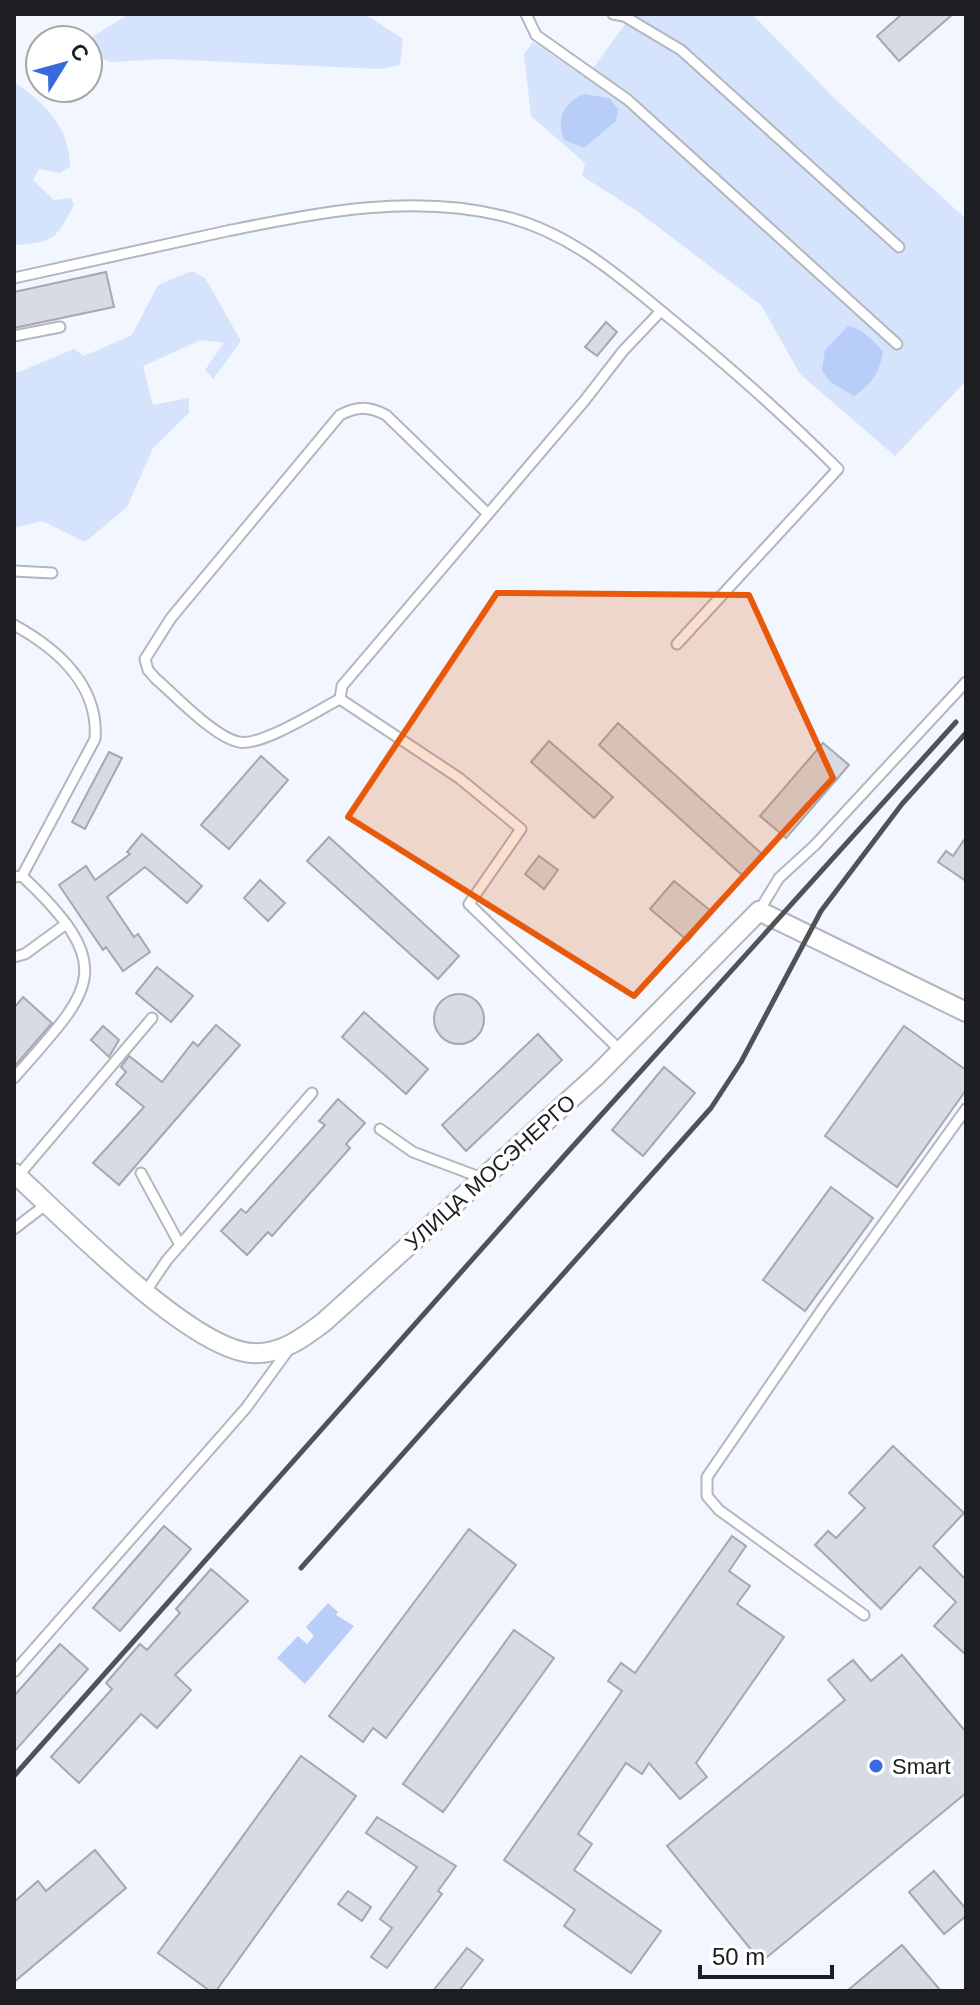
<svg xmlns="http://www.w3.org/2000/svg" width="980" height="2005" font-family="Helvetica,sans-serif">
<style>
.green{fill:#d6e3fc}
.water{fill:#b8cef9}
.building{fill:#d7dbe3;stroke:#a5a8b0;stroke-width:2}
.lines{fill:none;stroke-linecap:round;stroke-linejoin:round}
.service-casing{stroke:#b2b6be;stroke-width:13}
.minor-casing{stroke:#b2b6be;stroke-width:22}
.service{stroke:#fff;stroke-width:9}
.minor{stroke:#fff;stroke-width:18}
.rail{stroke:#505256;stroke-width:5}
.marked{fill:#e8590c;fill-opacity:0.2;stroke:#e8590c;stroke-width:6;stroke-linejoin:round}
.poi-dot{fill:#376bdb;stroke:#fff;stroke-width:3}
.labels{text-anchor:middle;stroke-width:7;stroke-linejoin:round;paint-order:stroke}
.street-label{font-size:22px;fill:#1d1e21;stroke:#fff}
.poi-label{font-size:22px;fill:#1d1e21;stroke:#fff;text-anchor:start}
</style>
<rect width="100%" height="100%" fill="#f2f6fe"/>
<g class="green">
<polygon points="129,14 365,14 403,39 400,65 380,69 165,59 111,62 93,56 92,37"/>
<polygon points="632,14 752,14 836,100 966,219 966,381 895,456 800,374 761,305 637,211 582,176 585,163 531,116 524,54 533,42 586,78"/>
<path d="M14,82C46,104 69,126 70,167L60,173L39,169L33,180L54,200L71,198L74,205C54,241 55,242 14,245Z"/>
<polygon points="192,271 205,278 241,341 213,379 205,370 224,343 201,340 143,366 153,405 189,398 189,413 153,448 127,507 85,542 42,521 14,528 14,374 74,349 84,356 132,335 158,285"/>
</g>
<g class="water">
<path d="M583,94L609,98L618,109L616,121L584,148L564,140C557,118 561,106 583,94Z"/>
<path d="M848,326C860,327 876,343 883,352C880,371 871,386 854,396L830,382L822,370L825,350Z"/>
<polygon points="328,1603 338,1612 336,1615 354,1626 305,1684 277,1658 298,1636 307,1644 314,1636 306,1627"/>
</g>
<g class="building">
<polygon points="902,14 953,14 899,61 877,36"/>
<polygon points="106,272 114,307 14,328 14,292"/>
<polygon points="606,322 617,332 597,356 585,347"/>
<polygon points="618,723 763,855 743,876 599,745"/>
<polygon points="549,741 613,797 594,818 531,762"/>
<polygon points="823,743 849,765 786,838 760,816"/>
<polygon points="109,752 122,758 85,829 72,822"/>
<polygon points="261,756 288,780 229,849 201,825"/>
<polygon points="142,834 202,886 187,903 145,867 107,897 134,937 138,934 150,952 123,971 106,947 103,950 59,885 86,866 95,880 130,854 127,852"/>
<polygon points="329,837 459,956 438,979 307,861"/>
<polygon points="966,837 966,881 938,862 946,851 953,856"/>
<polygon points="539,856 558,870 544,889 525,874"/>
<polygon points="260,880 285,903 268,921 244,898"/>
<polygon points="674,881 712,912 688,941 650,909"/>
<polygon points="157,967 193,996 171,1022 136,993"/>
<circle cx="459" cy="1019" r="25"/>
<polygon points="23,997 52,1023 14,1067 14,1008"/>
<polygon points="364,1012 428,1069 406,1094 342,1037"/>
<polygon points="216,1025 240,1045 119,1185 93,1163 144,1107 116,1084 126,1072 121,1067 129,1056 162,1082 193,1042 198,1046"/>
<polygon points="103,1026 119,1040 109,1057 91,1040"/>
<polygon points="904,1026 966,1070 966,1090 897,1187 825,1136"/>
<polygon points="538,1034 562,1060 466,1151 442,1125"/>
<polygon points="664,1067 695,1093 643,1156 612,1130"/>
<polygon points="338,1099 365,1123 346,1144 350,1148 272,1236 268,1232 247,1255 221,1231 241,1209 246,1213 325,1125 319,1121"/>
<polygon points="831,1187 873,1218 805,1311 763,1280"/>
<polygon points="893,1446 964,1513 933,1546 966,1580 966,1655 934,1626 956,1602 920,1567 881,1609 815,1545 828,1531 836,1538 865,1508 849,1493"/>
<polygon points="164,1526 191,1549 120,1631 93,1608"/>
<polygon points="469,1529 516,1565 386,1738 373,1728 363,1742 329,1716"/>
<polygon points="732,1536 746,1546 729,1571 750,1586 737,1604 784,1637 696,1763 707,1777 680,1799 649,1763 642,1774 626,1763 578,1834 592,1844 574,1870 661,1931 631,1973 564,1926 575,1910 504,1860 622,1691 608,1681 621,1663 635,1673"/>
<polygon points="211,1569 248,1601 175,1675 191,1690 157,1728 141,1714 79,1783 51,1757 112,1689 106,1683 140,1644 147,1650 180,1613 176,1609"/>
<polygon points="514,1630 554,1658 443,1812 403,1784"/>
<polygon points="60,1644 88,1669 14,1752 14,1696"/>
<polygon points="902,1655 966,1732 966,1793 761,1962 667,1846 845,1700 828,1680 853,1660 871,1681"/>
<polygon points="301,1756 356,1796 216,1991 210,1991 158,1953"/>
<polygon points="377,1817 456,1866 438,1891 442,1894 387,1968 371,1957 392,1928 380,1919 417,1867 366,1833"/>
<polygon points="95,1850 126,1888 14,1982 14,1902 38,1881 46,1891"/>
<polygon points="934,1871 966,1909 966,1916 944,1934 909,1892"/>
<polygon points="348,1891 371,1907 362,1921 338,1904"/>
<polygon points="902,1945 941,1991 847,1991"/>
<polygon points="467,1948 483,1960 459,1991 433,1991"/>
</g>
<g class="lines">
<g class="service-casing">
<g id="service">
<polyline points="526,14 536,35 628,100 897,344"/>
<polyline points="613,14 624,16 681,50 899,247"/>
<path d="M14,278C85,262 156,246 227,231C317,213 411,193 503,216C570,232 620,277 671,319C731,368 784,415 838,469L677,644"/>
<polyline points="14,336 60,327"/>
<polyline points="14,571 52,573"/>
<path d="M14,625C58,649 99,686 95,739L22,876"/>
<path d="M340,699C318,710 261,747 239,742C214,737 176,696 156,679L148,670L145,659L171,618L340,415C358,406 368,406 386,415L487,513"/>
<polyline points="340,699 459,778 521,829 469,904 621,1051"/>
<polyline points="340,699 342,686 585,400 623,351 661,311"/>
<path d="M14,877L22,876C121,969 91,990 14,1078"/>
<polyline points="759,911 779,878 815,845 966,682"/>
<polyline points="14,957 25,954 66,924"/>
<polyline points="380,1129 413,1152 482,1178"/>
<polyline points="141,1173 180,1245"/>
<polyline points="18,1176 152,1018"/>
<polyline points="14,1229 48,1203"/>
<polyline points="146,1291 167,1260 312,1093"/>
<polyline points="864,1615 719,1510 707,1496 707,1477 823,1308 966,1109"/>
<polyline points="14,1672 246,1408 289,1349"/>
</g>
</g>
<g class="minor-casing">
<path id="minor" d="M14,1173C63,1217 189,1349 252,1353C280,1355 303,1338 324,1322L597,1075L759,911L966,1012"/>
</g>
<use href="#service" class="service"/>
<use href="#minor" class="minor"/>
<g class="rail">
<polyline points="301,1568 711,1108 741,1062 821,911 902,804 966,733"/>
<polyline points="14,1776 565,1155 956,722"/>
</g>
</g>
<path class="marked" d="M497,593L749,595L833,778L634,996L348,817Z"/>
<circle class="poi-dot" cx="876" cy="1766" r="8"/>
<g class="labels">
<g class="street-label">
<text transform="translate(490 1172) rotate(-42)" y="8">УЛИЦА МОСЭНЕРГО</text>
</g>
<g class="poi-label">
<text x="892" y="1774">Smart</text>
</g>
</g>
<rect width="980" height="2005" fill="none" stroke="#1d1e21" stroke-width="32"/>
<g transform="translate(64 64) rotate(53)"><circle r="38" fill="#ffffff" stroke="#a5a5a6" stroke-width="2"/>
<path d="M0-6L14 30L0 20L-14 30Z" fill="#376bdb"/>
<text y="-12" font-size="22" font-weight="bold" text-anchor="middle" fill="#1d1e21">С</text>
</g>
<path d="M700 1965v12h132v-12" fill="none" stroke="#1d1e21" stroke-width="4"/>
<text x="712" y="1965" font-size="24" fill="#1d1e21" stroke="#ffffff" stroke-width="6" paint-order="stroke">50 m</text>
</svg>
